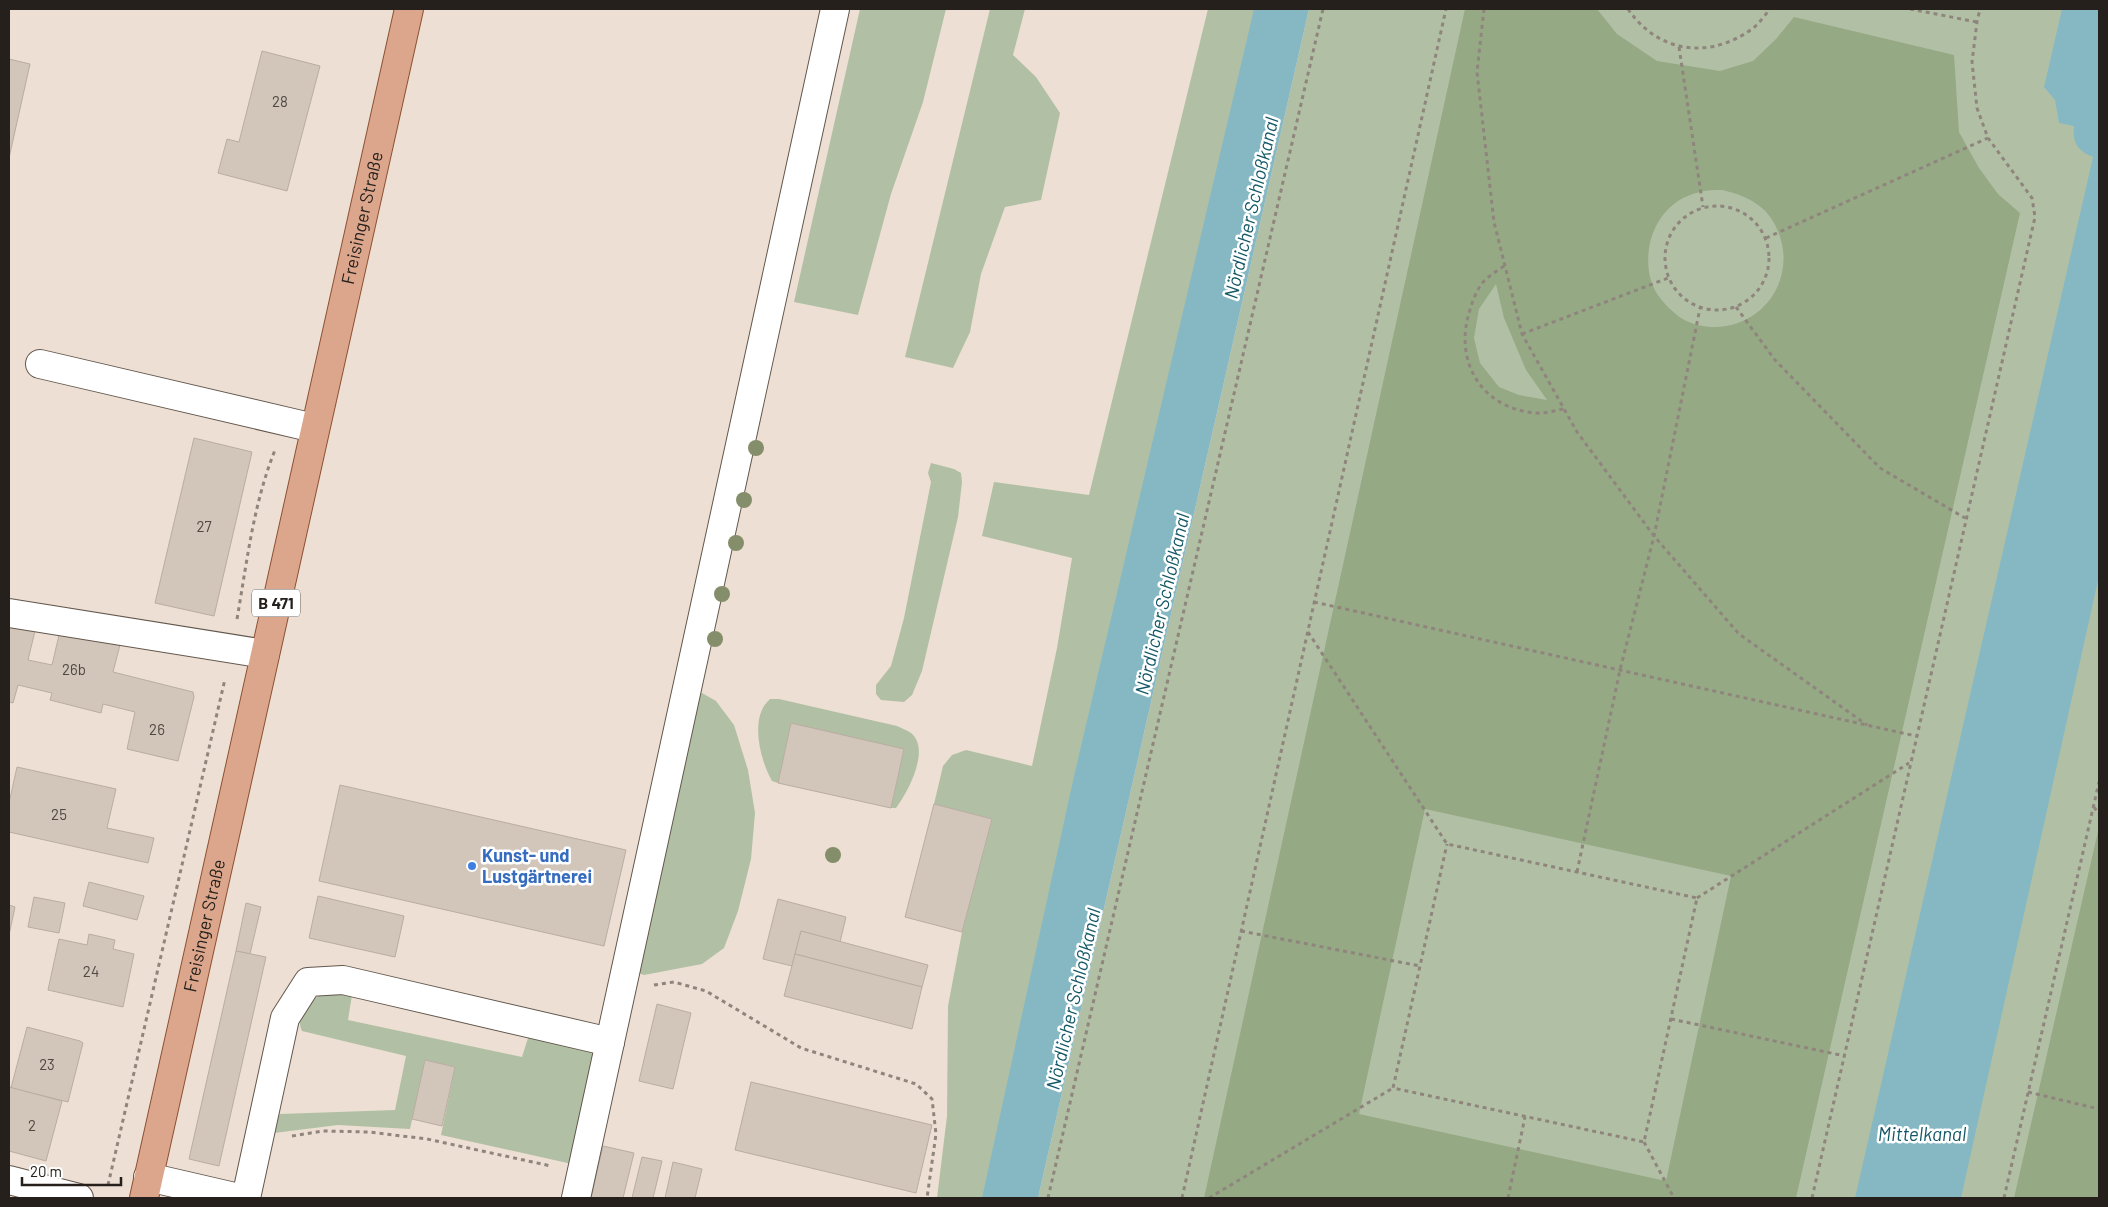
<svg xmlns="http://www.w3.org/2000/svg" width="2108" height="1207" font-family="Barlow,sans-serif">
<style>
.green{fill:#b1c0a5}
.forest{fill:#95a985;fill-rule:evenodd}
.water{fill:#86b8c4}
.building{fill:#d2c5b9;stroke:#b9aca1}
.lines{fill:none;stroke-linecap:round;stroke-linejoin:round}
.minor-casing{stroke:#63574d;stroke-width:30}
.major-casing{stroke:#8c5133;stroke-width:30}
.path{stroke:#8f857d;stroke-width:3;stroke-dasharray:4 4;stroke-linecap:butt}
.minor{stroke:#fff;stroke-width:28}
.major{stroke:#dca68c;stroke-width:28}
.tree{fill:#858e6a}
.shop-dot{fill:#3f7fe0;stroke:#fff;stroke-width:2}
.labels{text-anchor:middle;stroke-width:5;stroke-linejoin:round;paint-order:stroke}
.number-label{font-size:15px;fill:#504943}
.shield{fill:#fff;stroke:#666360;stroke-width:1}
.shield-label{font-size:16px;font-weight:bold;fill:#25201c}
.street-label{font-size:18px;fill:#25201c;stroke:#fff}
.shop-label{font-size:18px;font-weight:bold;fill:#366cbe;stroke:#fff;text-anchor:start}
.water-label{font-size:19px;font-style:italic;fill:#115765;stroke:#fff}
</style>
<rect width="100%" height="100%" fill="#eddfd3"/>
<g class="green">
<polygon points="860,9 946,9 923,102 891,194 858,315 794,302"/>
<polygon points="990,9 1025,9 1013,55 1036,77 1060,113 1041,200 1005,207 981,274 970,332 953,368 905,357"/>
<polygon points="1208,9 1255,9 995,1198 937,1198 947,1116 948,1006 962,932 992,819 934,804 943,766 952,755 966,750 1032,766 1057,648 1072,558 982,536 994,482 1089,495"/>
<polygon points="1309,9 2099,9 2099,1198 1038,1198"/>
<polygon points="931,463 954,469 961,473 962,482 958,517 922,671 912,695 904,702 881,700 876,694 876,685 891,666 904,618 931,482 928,473"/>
<polygon points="702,693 716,701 734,725 748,770 755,813 751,859 738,911 724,948 702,964 644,975 636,972 693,696"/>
<path d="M770,699H779L897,726C901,728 907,730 911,733C931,749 908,792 896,808H891L904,749L792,724L778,783L772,781C760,760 749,717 770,699Z"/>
<path d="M324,992L352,995L348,1020L522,1057L528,1038L590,1049L596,1054L572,1164L441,1135L455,1067L425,1060L410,1129L338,1125L274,1133L277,1118L280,1114L395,1110L406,1056L302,1031C294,1013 311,1001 324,992Z"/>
</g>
<g class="forest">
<path d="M1465,9H1597L1617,34L1657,61L1720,71L1753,61L1776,39L1794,17L1954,55L1959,132L1979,168L1998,194L2020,213L1796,1198H1204ZM1722,190C1738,194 1751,198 1763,209C1771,216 1777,227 1780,237C1795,283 1760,328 1713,327C1701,327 1688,323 1678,316C1665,305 1654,294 1650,277C1642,240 1661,200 1700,192C1707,190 1715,190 1722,190ZM1496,284L1504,318L1526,370L1547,400L1519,395L1499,387L1480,363L1474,338L1479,309ZM1425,809L1731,876L1666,1181L1359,1114Z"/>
<polygon points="2099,827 2099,1198 2014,1198"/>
</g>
<g class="water">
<polygon points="1254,9 1309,9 1038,1198 982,1198 1074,776"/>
<path d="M2062,9H2099V576L1961,1198H1855L2093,157C2078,151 2072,143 2074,126L2059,123L2055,100L2044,87Z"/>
</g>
<g class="building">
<polygon points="262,51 320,66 287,191 218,173 227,139 239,142"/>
<polygon points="9,59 30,64 9,158"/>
<polygon points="194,438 252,452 214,616 155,603"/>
<polygon points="9,625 35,631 28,660 52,665 60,631 120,645 113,672 193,692 194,697 178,761 127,749 135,712 103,704 101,713 50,700 52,693 18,685 13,703 9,702"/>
<polygon points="791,723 904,749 891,808 778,783"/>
<polygon points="17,767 116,789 107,828 154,838 148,863 9,832 9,803"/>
<polygon points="340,785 626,850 604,946 319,881"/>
<polygon points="934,804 992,819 962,932 905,917"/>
<polygon points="89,882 144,896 137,920 83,906"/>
<polygon points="318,896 404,916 395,957 309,938"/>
<polygon points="34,897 65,903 59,933 28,927"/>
<polygon points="778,899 846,917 840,942 801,931 792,966 763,959"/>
<polygon points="246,903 261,907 250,954 236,951"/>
<polygon points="9,905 15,907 9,935"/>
<polygon points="801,931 928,965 922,987 795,954"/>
<polygon points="89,934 115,940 113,949 134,954 123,1007 48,990 59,939 87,945"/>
<polygon points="236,951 266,957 219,1166 189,1159"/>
<polygon points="795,954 922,987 912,1029 784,996"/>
<polygon points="657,1004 691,1013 673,1089 639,1081"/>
<polygon points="27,1027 80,1041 83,1043 68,1102 11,1088"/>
<polygon points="425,1060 455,1067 442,1126 412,1119"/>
<polygon points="751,1082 932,1125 916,1193 735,1150"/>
<polygon points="9,1087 62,1101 46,1161 9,1151"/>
<polygon points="603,1146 634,1153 623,1198 591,1198"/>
<polygon points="642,1157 662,1161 653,1198 632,1198"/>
<polygon points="673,1162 702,1169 695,1198 665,1198"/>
</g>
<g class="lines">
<g class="minor-casing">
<g id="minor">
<polyline points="40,364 314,428"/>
<polyline points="9,613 265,654"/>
<polyline points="148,1177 239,1198"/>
<polyline points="9,1180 79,1198"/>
<polyline points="246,1198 285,1018 308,982 343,980 610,1042"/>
<polyline points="576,1198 835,9"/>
</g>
</g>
<g class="major-casing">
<g id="major">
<path id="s1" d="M144,1198L409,9"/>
</g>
</g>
<g class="path">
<polyline points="1484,9 1477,72 1494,222 1522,334 1577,432 1654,536 1739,634 1867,725"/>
<path d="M1628,9C1658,53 1709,60 1752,29C1759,24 1765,15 1770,9"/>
<polyline points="1910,9 1977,22"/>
<polyline points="1679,47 1703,207"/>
<circle cx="1717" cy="258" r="52"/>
<polyline points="1766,238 1988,138"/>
<path d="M1504,266C1498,270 1492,274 1486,279C1476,288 1470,308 1467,321C1457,369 1487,410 1537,413C1546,414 1555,410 1564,409"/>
<polyline points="1736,307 1775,360 1880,468 1965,518"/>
<polyline points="1522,334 1668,278"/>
<polyline points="1314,602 1916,736"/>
<path d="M237,619C247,562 253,505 275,450"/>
<polyline points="1308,632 1447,844 1697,898 1644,1142 1393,1088 1447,844"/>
<polyline points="2094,807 2099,814"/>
<polyline points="1577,872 1620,670 1654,536 1700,308"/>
<polyline points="1697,898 1909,763"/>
<polyline points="1241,931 1420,966"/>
<polyline points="654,985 674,982 706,991 801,1048 916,1084 932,1099 936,1134 927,1198"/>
<polyline points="1671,1019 1845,1056"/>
<polyline points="2028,1092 2099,1109"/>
<polyline points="292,1136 323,1131 369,1132 427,1139 551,1166"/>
<polyline points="1644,1142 1674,1198"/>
<polyline points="108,1185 225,679"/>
<polyline points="1048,1198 1323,9"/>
<polyline points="1182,1198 1446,9"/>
<polyline points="1209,1198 1393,1088"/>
<polyline points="1508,1198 1525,1117"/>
<polyline points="1812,1198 2035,217 2032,198 1988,138 1977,108 1972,62 1977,22 1980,9"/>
<polyline points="2004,1198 2099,782"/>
</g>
<use href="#minor" class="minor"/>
<use href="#major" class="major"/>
</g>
<g class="tree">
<circle cx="756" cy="448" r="8"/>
<circle cx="744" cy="500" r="8"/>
<circle cx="736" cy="543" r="8"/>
<circle cx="722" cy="594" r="8"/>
<circle cx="715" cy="639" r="8"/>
<circle cx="833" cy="855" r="8"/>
</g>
<circle class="shop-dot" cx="472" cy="866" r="5"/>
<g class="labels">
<g class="number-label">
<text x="280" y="107">28</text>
<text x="204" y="532">27</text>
<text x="74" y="675">26b</text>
<text x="157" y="735">26</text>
<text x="59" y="820">25</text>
<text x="91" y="977">24</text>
<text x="47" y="1070">23</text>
<text x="32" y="1131">2</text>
</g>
<rect class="shield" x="252" y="589.5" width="48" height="27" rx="4"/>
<g class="shield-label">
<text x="276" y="609">B 471</text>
</g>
<g class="street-label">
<text dy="6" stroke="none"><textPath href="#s1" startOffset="1004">Freisinger Straße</textPath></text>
<text dy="6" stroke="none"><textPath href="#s1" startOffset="279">Freisinger Straße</textPath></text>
</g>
<g class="shop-label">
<text x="482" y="862">Kunst- und<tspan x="482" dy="21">Lustgärtnerei</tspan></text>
</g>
<g class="water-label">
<text transform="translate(1251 208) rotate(-77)" y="7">Nördlicher Schloßkanal</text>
<text transform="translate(1162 604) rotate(-77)" y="7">Nördlicher Schloßkanal</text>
<text transform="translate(1073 999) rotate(-77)" y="7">Nördlicher Schloßkanal</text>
<text x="1922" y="1141">Mittelkanal</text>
</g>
</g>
<rect width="2108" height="1207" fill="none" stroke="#25201c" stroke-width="20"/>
<path d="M22 1177v8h99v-8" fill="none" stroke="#25201c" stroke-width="2.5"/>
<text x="30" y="1177" font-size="15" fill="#25201c" stroke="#ffffff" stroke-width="4" paint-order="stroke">20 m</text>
</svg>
